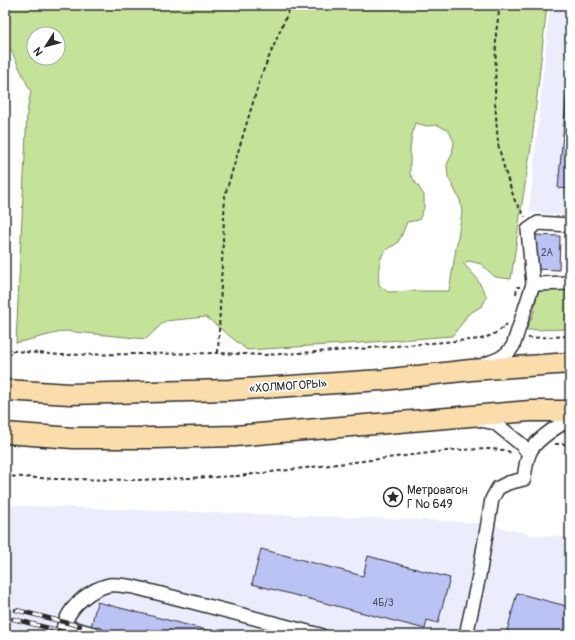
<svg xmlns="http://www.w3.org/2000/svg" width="575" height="640" font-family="Pangolin,sans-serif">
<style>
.built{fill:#ebedfc}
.green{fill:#c5e299;stroke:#788662;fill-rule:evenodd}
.building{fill:#bbc3f5;stroke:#2b2b2b}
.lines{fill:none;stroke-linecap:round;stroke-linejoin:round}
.minor-casing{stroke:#2b2b2b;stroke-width:16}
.highway-casing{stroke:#2b2b2b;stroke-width:23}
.path{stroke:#2b2b2b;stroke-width:2;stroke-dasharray:4 3;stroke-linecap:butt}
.minor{stroke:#fff;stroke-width:13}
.highway{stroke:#faddab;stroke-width:20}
.rail-casing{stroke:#2b2b2b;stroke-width:4.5}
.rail{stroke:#fff;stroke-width:3;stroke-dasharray:9;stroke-linecap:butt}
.labels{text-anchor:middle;stroke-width:3.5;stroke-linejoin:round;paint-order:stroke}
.number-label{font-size:10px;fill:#4f515e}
.street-label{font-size:12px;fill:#2b2b2b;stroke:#fff}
.poi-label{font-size:12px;fill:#2b2b2b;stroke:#fff;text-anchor:start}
</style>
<rect width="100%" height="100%" fill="#fff"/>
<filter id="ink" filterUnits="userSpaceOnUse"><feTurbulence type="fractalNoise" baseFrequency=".025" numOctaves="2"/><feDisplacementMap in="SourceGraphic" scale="8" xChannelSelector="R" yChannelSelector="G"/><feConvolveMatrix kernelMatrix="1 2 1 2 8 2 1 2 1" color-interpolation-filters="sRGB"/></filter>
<g filter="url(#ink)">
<g class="built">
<polygon points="550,5 570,5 570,216 529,212"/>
<polygon points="5,505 450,521 487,524 533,535 570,537 570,635 5,635"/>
</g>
<g class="green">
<path d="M11,5H547L532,141L521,210L511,279L495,277L481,264L469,261L463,263L476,277L487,297L482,306L467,315L463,322L452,336L359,343L247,350L206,317L165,321L146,339L65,331L16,343L27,112L31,91L28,86L7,42ZM34,34H58V58H34ZM415,123L427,126L438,125L449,131L454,142L452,154L447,165L448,177L460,200L462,212L449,291H413L388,292L379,285C378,274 378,256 387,249C391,246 395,246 398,242C402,236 404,229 407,222L419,220L424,208V195L410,174V149L412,135Z"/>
<polygon points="570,286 570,329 526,330 534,312 537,295 540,290"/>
</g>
<g class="building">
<polygon points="568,79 570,79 570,189 558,188"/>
<polygon points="535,235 560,236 559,270 534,269"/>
<polygon points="261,549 363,576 368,556 450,578 438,623 427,620 425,629 252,584"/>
<polygon points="517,593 570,607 570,635 506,635"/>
<polygon points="97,602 226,635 89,635"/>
</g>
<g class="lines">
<g class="minor-casing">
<g id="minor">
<polyline points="533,284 570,283"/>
<path d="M485,364C497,360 506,357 513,346L533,284L528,230L538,223L570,225"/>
<polyline points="480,420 495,423 522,445 529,454"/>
<polyline points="64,626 98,635"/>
<path d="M61,635C63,630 64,625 66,620C73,604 91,589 109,585C117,584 125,586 134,587L320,635"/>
<path d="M466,635L479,576L492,499L498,488L508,483L524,479C525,471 526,462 529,454C534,440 558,426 570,419"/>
</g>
</g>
<g class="highway-casing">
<g id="highway">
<polyline points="5,390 70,394 230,390 382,380 471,370 570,363"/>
<polyline points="5,433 73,438 154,438 235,436 530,411 570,411"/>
</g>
</g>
<g class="path">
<polyline points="500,5 496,33 495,102 498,144 505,171 515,201 525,217"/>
<polyline points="516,294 517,287 520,287"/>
<polyline points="528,338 570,336"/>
<path d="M5,350L60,355L218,353L264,355L334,351L481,339C490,336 500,332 507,324"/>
<polyline points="218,353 225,195 261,76 291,5"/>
<polyline points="555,444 570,444"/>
<polyline points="5,476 55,479 138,480 238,476 454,450 489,449 506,450 511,453"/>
</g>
<use href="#minor" class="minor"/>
<use href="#highway" class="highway"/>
<g class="rail-casing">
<g id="rail">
<polyline points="16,610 80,626"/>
<polyline points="13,619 76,635"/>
<polyline points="10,632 22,635"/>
</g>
</g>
<use href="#rail" class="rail"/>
</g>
</g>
<defs>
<g id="sight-ring" transform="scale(1)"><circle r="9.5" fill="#fff" stroke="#2b2b2b" stroke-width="1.5"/><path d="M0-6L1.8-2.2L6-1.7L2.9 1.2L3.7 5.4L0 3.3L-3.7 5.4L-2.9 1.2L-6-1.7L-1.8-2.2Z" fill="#2b2b2b"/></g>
</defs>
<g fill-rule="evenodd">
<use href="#sight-ring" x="393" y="497"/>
</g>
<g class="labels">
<g class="number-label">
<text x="547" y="256">2А</text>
<text x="383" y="606">4Б/3</text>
</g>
<g class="street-label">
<text transform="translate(288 386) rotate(-4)" y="4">«ХОЛМОГОРЫ»</text>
</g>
<g class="poi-label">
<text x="407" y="494">Метровагон<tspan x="407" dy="14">Г № 649</tspan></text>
</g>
</g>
<rect width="575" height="640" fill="none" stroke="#fff" stroke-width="20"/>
<rect x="10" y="10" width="555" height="620" fill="none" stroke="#2b2b2b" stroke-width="1.5" filter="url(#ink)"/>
<g transform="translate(46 46) rotate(234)"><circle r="19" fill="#ffffff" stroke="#aaaaaa"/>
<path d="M0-3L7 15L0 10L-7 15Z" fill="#2b2b2b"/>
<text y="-6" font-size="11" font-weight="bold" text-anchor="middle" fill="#2b2b2b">N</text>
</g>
</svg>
